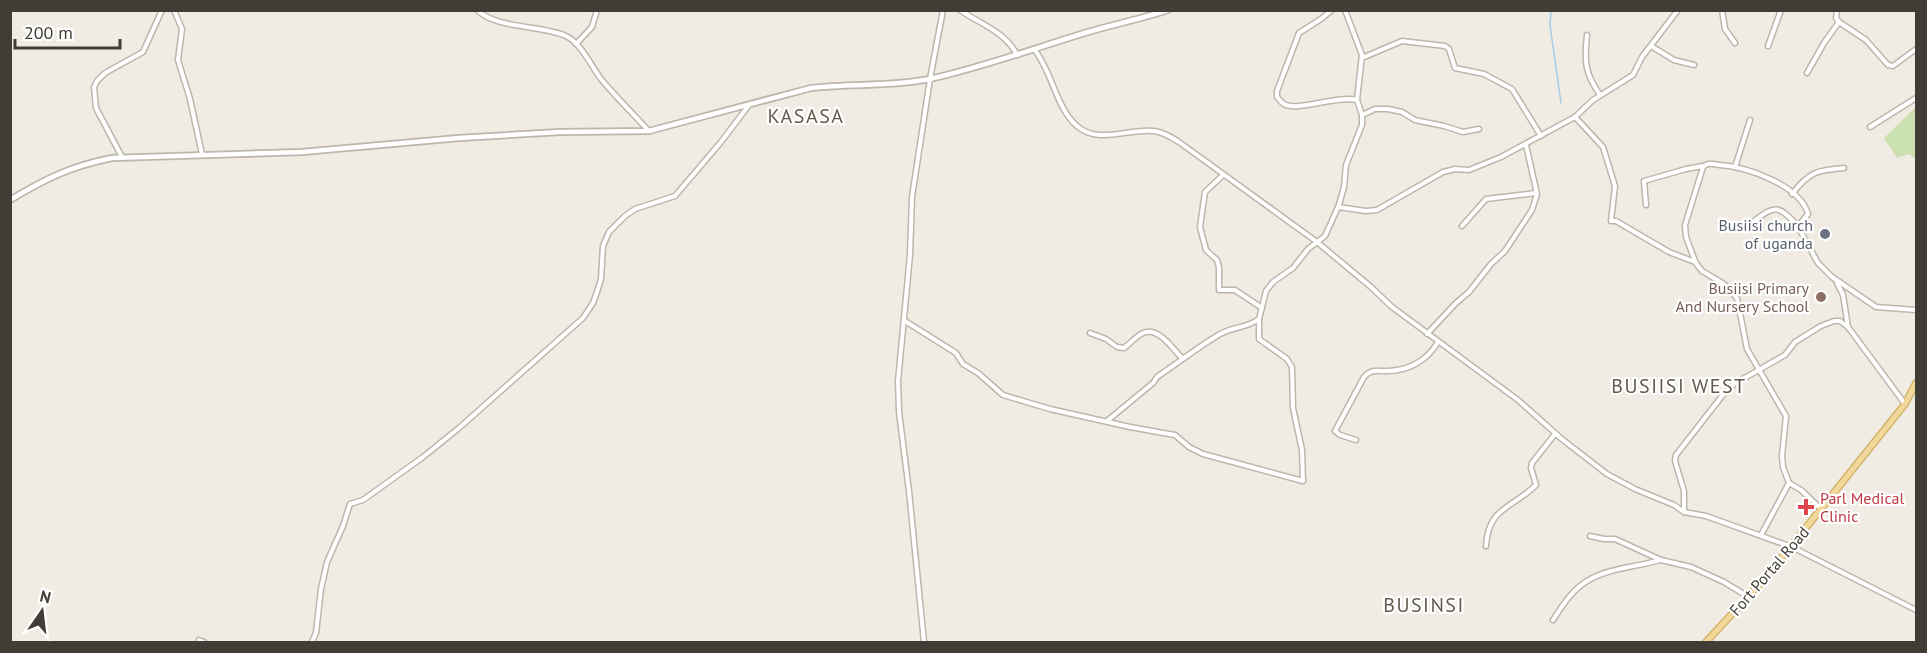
<svg xmlns="http://www.w3.org/2000/svg" width="1927" height="653" font-family="'PT Sans',sans-serif">
<style>
.green{fill:#cbe0b1}
.lines{fill:none;stroke-linecap:round;stroke-linejoin:round}
.stream{stroke:#a6cce6;stroke-width:1.5}
.minor-casing{stroke:#bdb6ab;stroke-width:7}
.tertiary-casing{stroke:#bdb6ab;stroke-width:8}
.primary-casing{stroke:#d4b56d;stroke-width:8}
.minor{stroke:#fff;stroke-width:4}
.tertiary{stroke:#fff;stroke-width:4.5}
.primary{stroke:#f2d99b;stroke-width:5}
.worship-dot{fill:#6b7280;stroke:#fff;stroke-width:2}
.education-dot{fill:#8d6e63;stroke:#fff;stroke-width:2}
.health-dot{fill:#e0444e;stroke:#fff;stroke-width:2}
.labels{text-anchor:middle;stroke-width:4.5;stroke-linejoin:round;paint-order:stroke}
.worship-label{font-size:16px;fill:#5b616d;stroke:#fff;text-anchor:end}
.education-label{font-size:16px;fill:#785e54;stroke:#fff;text-anchor:end}
.health-label{font-size:16px;fill:#be3a42;stroke:#fff;text-anchor:start}
.street-label{font-size:16px;fill:#413c35;stroke:#fff}
.quarter-label{font-size:20px;letter-spacing:1.5px;fill:#625a4d;stroke:#fff}
</style>
<rect width="100%" height="100%" fill="#f0ece4"/>
<polygon class="green" points="1916,107 1916,160 1909,154 1897,158 1884,138"/>
<g class="lines">
<polyline class="stream" points="1551,10 1550,25 1561,103"/>
<g class="minor-casing">
<g id="minor">
<polyline points="174,10 182,29 178,60 190,99 202,154"/>
<path d="M477,10C497,29 541,25 566,36C582,44 591,66 601,79C616,97 633,114 649,131"/>
<path d="M960,10C980,24 1006,32 1017,55"/>
<path d="M1332,10L1321,19L1299,33L1277,91V97C1279,99 1282,103 1284,104C1297,112 1337,95 1357,100"/>
<polyline points="1722,10 1725,29 1735,43"/>
<polyline points="1837,10 1836,18 1839,22 1866,40 1888,65 1893,66 1916,49"/>
<path d="M1587,35C1584,62 1585,73 1600,95"/>
<polyline points="576,44 592,27 597,10"/>
<polyline points="1651,46 1674,60 1694,65"/>
<polyline points="1768,46 1781,10"/>
<path d="M1034,49C1052,71 1056,108 1077,126C1098,145 1129,128 1154,131C1163,132 1171,137 1179,142L1317,242L1371,287L1392,307L1518,400L1563,440L1607,474L1635,489L1674,505L1684,512L1706,516L1792,547L1916,610"/>
<polyline points="1362,58 1402,41 1445,46 1449,49 1455,68 1484,74 1512,89 1541,136"/>
<polyline points="1807,73 1824,43 1839,22"/>
<polyline points="1362,115 1375,109 1388,109 1402,112 1415,120 1444,126 1463,132 1479,129"/>
<polyline points="1575,117 1603,147 1615,186 1611,221 1616,221 1669,252 1695,262 1702,271 1724,284 1737,298 1747,349 1786,416 1782,456 1783,467 1789,483 1761,535"/>
<polyline points="1870,127 1916,98"/>
<polyline points="122,157 96,108 94,87 97,81 105,73 143,52 162,10"/>
<polyline points="1735,167 1750,120"/>
<polyline points="1223,175 1205,192 1200,227 1206,250 1217,260 1219,267 1219,290 1235,290 1262,308"/>
<path d="M1792,194C1809,172 1817,170 1844,168"/>
<polyline points="1646,205 1644,181 1686,169 1703,166"/>
<polyline points="1338,207 1366,211 1377,210 1443,172 1455,169 1469,170 1501,157 1575,117 1593,100 1633,75 1642,57 1678,10"/>
<path d="M1750,224C1776,205 1776,203 1799,227"/>
<polyline points="1462,226 1486,199 1536,193"/>
<path d="M1695,261L1686,237L1685,225L1703,167C1708,162 1713,164 1720,165C1747,167 1800,185 1808,214L1800,224V230L1818,263L1832,277L1876,307L1916,310"/>
<polyline points="1837,283 1843,295 1848,327"/>
<polyline points="905,321 956,353 963,364 978,373 1003,395 1050,409 1130,427 1175,435 1189,447 1203,454 1303,481 1302,450 1293,408 1292,367 1287,359 1259,339 1259,319 1266,291 1273,282 1293,268 1308,249 1325,236 1339,205 1344,187 1346,165 1362,125 1362,115 1357,100 1362,55 1345,10"/>
<path d="M1090,333L1106,339L1117,347L1124,348C1130,344 1136,336 1143,333C1159,326 1173,350 1183,359"/>
<polyline points="1427,334 1456,303 1469,292 1491,264 1505,251 1532,210 1537,194 1526,145"/>
<path d="M1107,421L1153,383L1157,377C1178,363 1198,347 1220,334C1232,327 1247,328 1259,319"/>
<path d="M1356,440L1340,435L1335,431L1364,377C1371,369 1376,371 1386,371C1408,371 1427,361 1438,342"/>
<polyline points="1789,483 1801,490 1821,509"/>
<polyline points="1684,512 1684,491 1675,461 1676,455 1722,396 1734,384 1785,355 1795,342 1821,326 1834,321 1840,321 1848,327 1905,404"/>
<polyline points="1590,536 1604,539 1615,539 1661,560 1691,567 1724,582 1747,596"/>
<path d="M1486,546C1488,507 1513,508 1536,485L1531,468L1532,463L1555,434"/>
<path d="M1553,620C1562,606 1572,590 1587,581C1608,568 1637,567 1660,560"/>
<polyline points="199,640 204,642"/>
<polyline points="312,642 316,633 321,589 327,562 343,526 350,504 363,500 423,457 459,428 583,318 593,303 597,292 601,279 603,246 609,232 625,216 635,209 675,196 721,142 749,105"/>
<polyline points="924,642 909,491 899,412 898,381 910,255 912,197 930,79 943,10"/>
</g>
</g>
<g class="tertiary-casing">
<path id="tertiary" d="M10,200C45,179 71,166 112,158L302,152L459,138L560,132L649,131L811,88C851,83 890,87 930,79C979,68 1027,51 1075,36C1106,26 1137,20 1168,10"/>
</g>
<g class="primary-casing">
<polyline id="primary" points="1706,642 1768,575 1905,404 1916,383"/>
</g>
<use href="#minor" class="minor"/>
<use href="#tertiary" class="tertiary"/>
<use href="#primary" class="primary"/>
</g>
<circle class="worship-dot" cx="1825" cy="234" r="6"/>
<circle class="education-dot" cx="1821" cy="297" r="6"/>
<path class="health-dot" d="M1803 498h6v6h6v6h-6v6h-6v-6h-6v-6h6z"/>
<g class="labels">
<g class="worship-label">
<text x="1813" y="231">Busiisi church<tspan x="1813" dy="18">of uganda</tspan></text>
</g>
<g class="education-label">
<text x="1809" y="294">Busiisi Primary<tspan x="1809" dy="18">And Nursery School</tspan></text>
</g>
<g class="health-label">
<text x="1820" y="504">Parl Medical<tspan x="1820" dy="18">Clinic</tspan></text>
</g>
<g class="street-label">
<text transform="translate(1769 571) rotate(-49)" y="6">Fort Portal Road</text>
</g>
<g class="quarter-label">
<text x="806" y="123">KASASA</text>
<text x="1679" y="393">BUSIISI WEST</text>
<text x="1424" y="612">BUSINSI</text>
</g>
</g>
<rect width="1927" height="653" fill="none" stroke="#413c35" stroke-width="24"/>
<g transform="translate(42 611) rotate(14)" stroke="#ffffff" stroke-width="4.5" paint-order="stroke">
<path d="M0-4.5L10 22L0 15L-10 22Z" fill="#413c35"/>
<text y="-9" font-size="16" font-weight="bold" text-anchor="middle" fill="#413c35">N</text>
</g>
<path d="M15 39v9h105v-9" fill="none" stroke="#413c35" stroke-width="3"/>
<text x="24" y="39" font-size="18" fill="#413c35" stroke="#ffffff" stroke-width="4.5" paint-order="stroke">200 m</text>
</svg>
